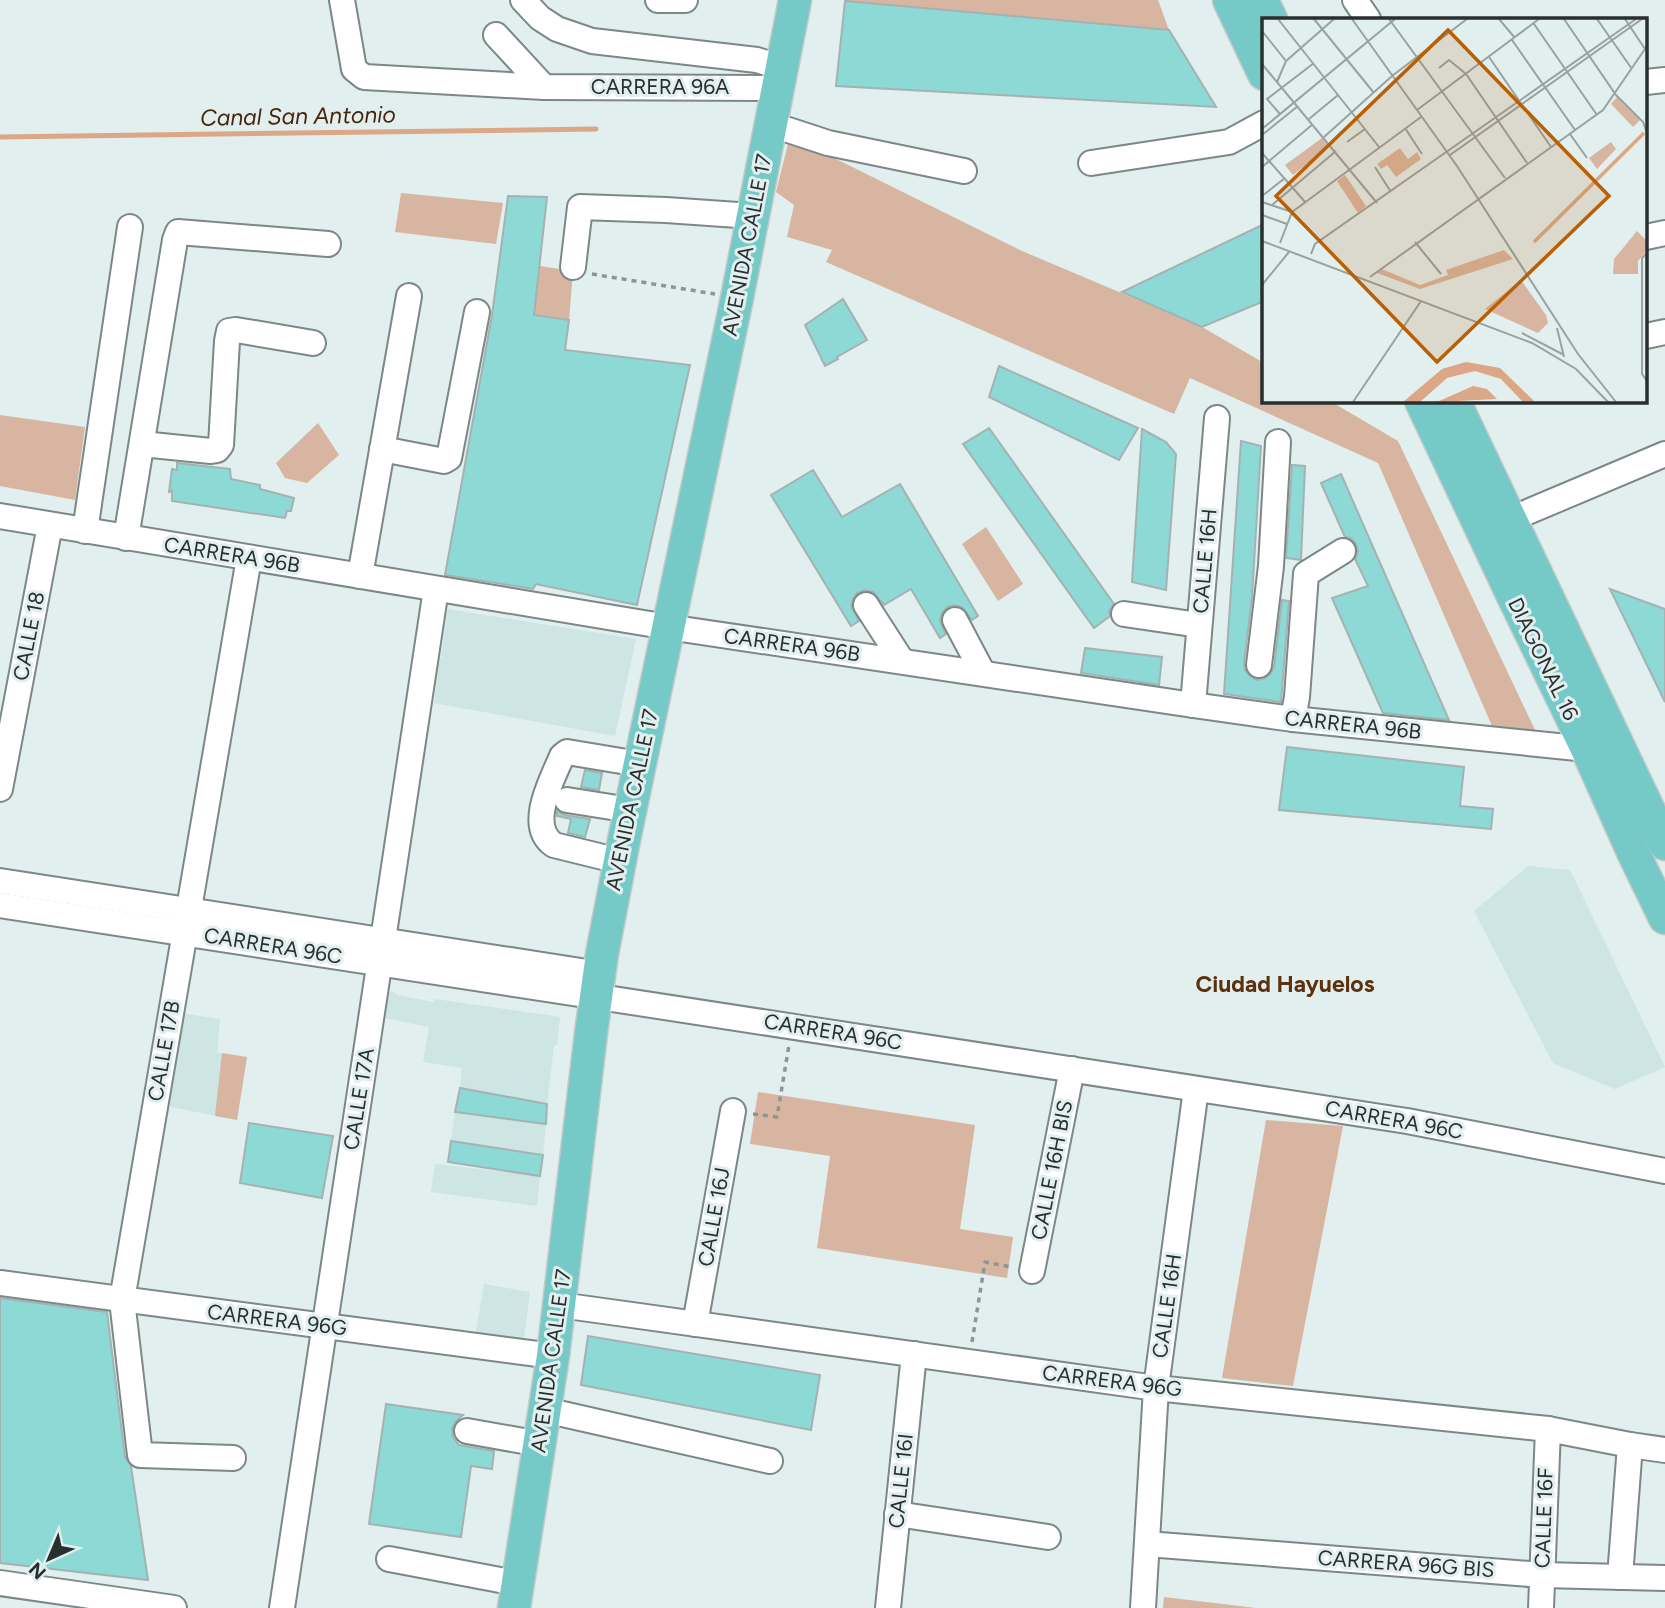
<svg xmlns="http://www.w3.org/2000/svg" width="1665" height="1608" font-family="Figtree,sans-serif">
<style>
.built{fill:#cde5e3}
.green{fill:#d7b5a0}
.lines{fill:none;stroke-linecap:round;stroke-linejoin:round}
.stream{stroke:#dba786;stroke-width:5}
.building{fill:#8cd9d6;stroke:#a5b2b2;stroke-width:2}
.minor-casing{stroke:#7b8887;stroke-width:28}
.major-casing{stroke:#c7c9c9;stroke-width:35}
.path{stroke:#8b9594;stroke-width:3.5;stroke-dasharray:5 5;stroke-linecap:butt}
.minor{stroke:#fff;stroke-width:24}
.major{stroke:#75c9c7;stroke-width:32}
.labels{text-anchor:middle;stroke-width:6;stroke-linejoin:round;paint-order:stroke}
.street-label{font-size:21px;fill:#292e2e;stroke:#e1efee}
.water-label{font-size:23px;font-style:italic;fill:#47250b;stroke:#e1efee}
.neighbourhood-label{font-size:23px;font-weight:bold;fill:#5e310e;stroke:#e1efee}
.inset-river{fill:none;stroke:#dba786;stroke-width:3.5}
.inset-road{fill:none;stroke:#97a2a1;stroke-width:2}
.view{fill:#ba5f04;fill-opacity:0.15;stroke:#ba5f04;stroke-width:3.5}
.inset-edge{fill:none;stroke:#292e2e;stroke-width:3.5}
</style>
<rect width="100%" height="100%" fill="#e1efee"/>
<g class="built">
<polygon points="448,609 636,639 615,736 434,703 440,658 445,658 441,657"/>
<polygon points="1528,866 1570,870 1665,1067 1615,1089 1553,1063 1474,911"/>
<polygon points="392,991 397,995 434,1002 435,999 560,1017 557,1045 554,1045 547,1104 460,1088 462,1068 423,1062 429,1027 385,1018 385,1014 379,1013 381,1000 387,999 389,993"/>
<polygon points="180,1013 220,1019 217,1053 247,1057 237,1120 166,1106"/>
<polygon points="455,1112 546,1124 543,1155 451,1141"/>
<polygon points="435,1164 540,1176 537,1206 431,1192"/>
<polygon points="484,1284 530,1292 523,1345 475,1337"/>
</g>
<g class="green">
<polygon points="845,0 1158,0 1169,30 845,1"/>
<polygon points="788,144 828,155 1022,251 1202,327 1264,363 1264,401 1330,401 1398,441 1535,730 1492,726 1378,463 1190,378 1174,414 826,262 832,250 787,237 794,205 776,192"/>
<polygon points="401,193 503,203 496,244 395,232"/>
<polygon points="540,266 573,271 569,320 534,315"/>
<polygon points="0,415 85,427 75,500 0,486"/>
<polygon points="318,423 339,455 307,483 285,478 276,463"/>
<polygon points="986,527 1023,584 998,601 962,544"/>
<polygon points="222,1053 247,1057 237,1120 215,1116"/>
<polygon points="758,1092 975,1125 960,1229 1013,1237 1007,1278 817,1248 830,1156 750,1144"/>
<polygon points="1266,1120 1343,1126 1293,1386 1222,1378"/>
<polygon points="1164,1597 1256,1608 1163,1608"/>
</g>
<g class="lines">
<polyline class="stream" points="0,137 596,129"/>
</g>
<g class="building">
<polygon points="845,1 1169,30 1216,107 836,86"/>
<polygon points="508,196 547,197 534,315 569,320 565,350 690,365 637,605 536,584 533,589 445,575 492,315"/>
<polygon points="1264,224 1264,301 1202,327 1122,292"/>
<polygon points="843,299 867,340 837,357 838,359 825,366 805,325"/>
<polygon points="999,366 1138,428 1119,460 989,397"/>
<polygon points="989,428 1114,604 1109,611 1110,616 1094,628 963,444"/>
<polygon points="1142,429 1166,442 1176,454 1166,590 1132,582"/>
<polygon points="1241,441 1261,446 1252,597 1244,663 1245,670 1250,676 1257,680 1265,678 1271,673 1274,667 1282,600 1289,601 1281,702 1224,694"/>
<polygon points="177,463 230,469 231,479 260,485 260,489 294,498 291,511 287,511 285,518 172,501 172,491 169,492 172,469 177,470"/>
<polygon points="1292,465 1305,466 1301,560 1286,558"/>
<polygon points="813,470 842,517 900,484 978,616 972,620 962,607 955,605 947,607 942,613 940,619 942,626 946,634 940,638 911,589 884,605 873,592 865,590 857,593 853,599 851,606 859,621 851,626 771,495"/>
<polygon points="1341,474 1449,720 1383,713 1332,598 1368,586 1355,559 1358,551 1356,544 1351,538 1345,537 1321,483"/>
<polygon points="1610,589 1665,609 1665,702"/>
<polygon points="1085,648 1162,657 1159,685 1081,673"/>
<polygon points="1287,747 1464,767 1460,806 1493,809 1491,829 1279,810"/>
<polygon points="585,770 602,773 599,790 581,787"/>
<polygon points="557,811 565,815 590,819 585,837 568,833 571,819 557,816"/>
<polygon points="460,1088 547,1104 546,1124 455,1112"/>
<polygon points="249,1123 333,1136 322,1198 240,1183"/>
<polygon points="451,1141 543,1155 540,1176 448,1162"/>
<polygon points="0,1298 107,1312 125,1457 131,1466 148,1580 0,1563"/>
<polygon points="588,1336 820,1375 811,1430 581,1385"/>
<polygon points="386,1404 463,1415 455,1422 452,1429 453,1437 459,1445 494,1451 492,1469 471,1466 461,1537 369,1524"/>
</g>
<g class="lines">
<g class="minor-casing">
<g id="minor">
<polyline points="342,0 354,69 364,77 544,87 777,88"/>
<polyline points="523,0 540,18 557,29 592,41 757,60 782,68"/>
<polyline points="658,0 685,0"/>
<polyline points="1355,0 1368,19"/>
<polyline points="496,35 544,87"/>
<polyline points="1646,82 1665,80"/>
<polyline points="770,124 828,143 964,171"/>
<polyline points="1091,163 1229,142 1264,123"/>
<polyline points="1646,237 1665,233"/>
<polyline points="573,267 580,207 666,210 752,216"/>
<polyline points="1646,336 1665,332"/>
<polyline points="142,444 211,451 217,450 221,445 227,341 229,331 236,330 313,343"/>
<polyline points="382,449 444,461 449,458 477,312"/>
<polyline points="0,516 668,627 1193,705 1293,719 1587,749"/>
<polyline points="1511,519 1665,454"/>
<polyline points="85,531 130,227"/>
<polyline points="126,538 175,240 178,232 328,244"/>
<polyline points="360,576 409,296"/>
<polyline points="866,605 902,661"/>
<polyline points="1124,614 1199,625"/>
<polyline points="955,620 983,673"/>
<polyline points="1259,665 1271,566 1278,442"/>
<polyline points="1193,705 1217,418"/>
<polyline points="1293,719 1297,697 1306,574 1343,551"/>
<polyline points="0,789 50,525"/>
<polyline points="567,800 630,810"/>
<path d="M619,861L554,845C526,826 552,780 562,756L567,752L639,764"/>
<polyline points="0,881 600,974"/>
<polyline points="0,905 1407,1121 1665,1171"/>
<polyline points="1032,1271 1072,1069"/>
<polyline points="0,1283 553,1356"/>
<polyline points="560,1305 1156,1388 1548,1429 1630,1445 1665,1450"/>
<polyline points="695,1324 733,1111"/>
<polyline points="545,1410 770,1461"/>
<polyline points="467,1431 540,1444"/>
<polyline points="233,1458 140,1455 122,1300 249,558"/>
<polyline points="897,1514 1048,1537"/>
<polyline points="1147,1544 1542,1575 1665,1578"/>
<polyline points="389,1559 500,1580 518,1585"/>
<polyline points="1620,1577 1630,1445"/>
<polyline points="0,1583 174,1608"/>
<polyline points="282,1608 436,589"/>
<polyline points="888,1608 914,1354"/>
<polyline points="1143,1608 1156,1388 1196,1089"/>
<polyline points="1541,1608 1548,1429"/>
</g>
</g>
<g class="major-casing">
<g id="major">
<polyline points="1229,0 1264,74"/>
<polyline points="1262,0 1271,19"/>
<polyline points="1421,401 1512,594 1587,749 1633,852 1665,918"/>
<polyline points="1454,401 1665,844"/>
<polyline points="514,1608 553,1356 591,1033 602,954 624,840 737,298 795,0"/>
</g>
</g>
<g class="path">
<polyline points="592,274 715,294"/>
<polyline points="753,1114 777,1117 789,1045"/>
<polyline points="972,1342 985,1262 1011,1267"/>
</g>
<use href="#minor" class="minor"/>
<use href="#major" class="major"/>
</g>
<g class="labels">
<g class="street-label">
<text x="660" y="94">CARRERA 96A</text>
<text transform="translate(747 245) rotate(-79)" y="7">AVENIDA CALLE 17</text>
<text transform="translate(232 555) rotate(9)" y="7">CARRERA 96B</text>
<text transform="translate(1205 561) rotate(-85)" y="7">CALLE 16H</text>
<text transform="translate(29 636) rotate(-79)" y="7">CALLE 18</text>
<text transform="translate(792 645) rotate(8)" y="7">CARRERA 96B</text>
<text transform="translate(1543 659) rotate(64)" y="7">DIAGONAL 16</text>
<text transform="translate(1353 725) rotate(6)" y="7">CARRERA 96B</text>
<text transform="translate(632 800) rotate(-78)" y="7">AVENIDA CALLE 17</text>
<text transform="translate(273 946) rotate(9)" y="7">CARRERA 96C</text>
<text transform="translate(833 1032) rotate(9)" y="7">CARRERA 96C</text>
<text transform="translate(164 1051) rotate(-80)" y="7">CALLE 17B</text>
<text transform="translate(359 1099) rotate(-81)" y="7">CALLE 17A</text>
<text transform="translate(1394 1120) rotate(10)" y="7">CARRERA 96C</text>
<text transform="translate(1052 1170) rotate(-79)" y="7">CALLE 16H BIS</text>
<text transform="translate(714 1217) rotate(-80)" y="7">CALLE 16J</text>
<text transform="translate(1167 1306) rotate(-82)" y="7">CALLE 16H</text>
<text transform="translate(277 1320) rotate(7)" y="7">CARRERA 96G</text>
<text transform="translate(551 1361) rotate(-82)" y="7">AVENIDA CALLE 17</text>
<text transform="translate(1112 1381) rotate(7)" y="7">CARRERA 96G</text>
<text transform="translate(901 1481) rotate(-84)" y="7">CALLE 16I</text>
<text transform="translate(1544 1518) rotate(-88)" y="7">CALLE 16F</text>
<text transform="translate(1406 1564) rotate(4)" y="7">CARRERA 96G BIS</text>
</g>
<g class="water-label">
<text transform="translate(298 116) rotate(-1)" y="8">Canal San Antonio</text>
</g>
<g class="neighbourhood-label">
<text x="1285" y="992">Ciudad Hayuelos</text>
</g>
</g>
<g transform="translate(1262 18)">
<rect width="385" height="385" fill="#e1efee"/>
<path d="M355,79L378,102L371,109L349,86ZM60,120L67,129L31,157L23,147ZM349,124L354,131L335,151L327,140ZM138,130L146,141L155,134L159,141L134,159L125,147L119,151L115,146ZM83,157L104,188L96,195L75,163ZM375,213L385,223V232L376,243V256H351L352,241ZM242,232L251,241L158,271L115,255L120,251L158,267L186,257L184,252ZM259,262L284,297L286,305L276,315L223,291Z" fill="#d7b5a0"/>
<path d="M204,344L238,350L273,384H261L239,361L213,353L185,360L158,384H141L180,351ZM211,368L225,371L235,381L175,384Z" fill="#dba786"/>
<path class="inset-river" d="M272,224L382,115"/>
<path class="inset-road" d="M16,1L117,129M52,1L112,75M90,1L195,148L316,336L354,384M127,1L243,160M237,1L253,20M302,1L354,77L381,104L385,115M335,1L370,51M363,1L383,31M272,6L335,97M0,13L24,43M250,22L313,112M227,39L289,129M24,43L72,1M0,46L115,185M177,50L187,42L204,56L265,145M15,64L24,43M155,92L277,1M18,96L5,81L52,45M47,101L76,77M143,110L160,136M0,111L133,1M308,116L325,140M0,117L36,88M62,119L130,58L205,1M85,124L103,111M0,135L44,185M188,137L380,1M0,149L51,106M113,149L129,174M0,178L23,160M0,184L30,194M10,187L74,133M30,194L159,99M0,197L25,206M0,223L270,325L314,351L346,384M153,224L179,256M18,225L30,194M385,235L380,240V356L385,363M49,236L53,226L374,1M108,259L341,92L385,28M0,267L27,234M295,310L302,339M260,315L302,337M91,384L159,283"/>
<path class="view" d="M186,12L347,178L175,344L14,178Z"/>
<rect width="385" height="385" class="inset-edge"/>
</g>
<g transform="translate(49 1559) rotate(224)" stroke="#e1efee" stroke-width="5" paint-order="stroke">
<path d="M0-5L12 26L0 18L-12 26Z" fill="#292e2e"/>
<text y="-10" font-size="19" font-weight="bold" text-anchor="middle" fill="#292e2e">N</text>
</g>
</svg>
